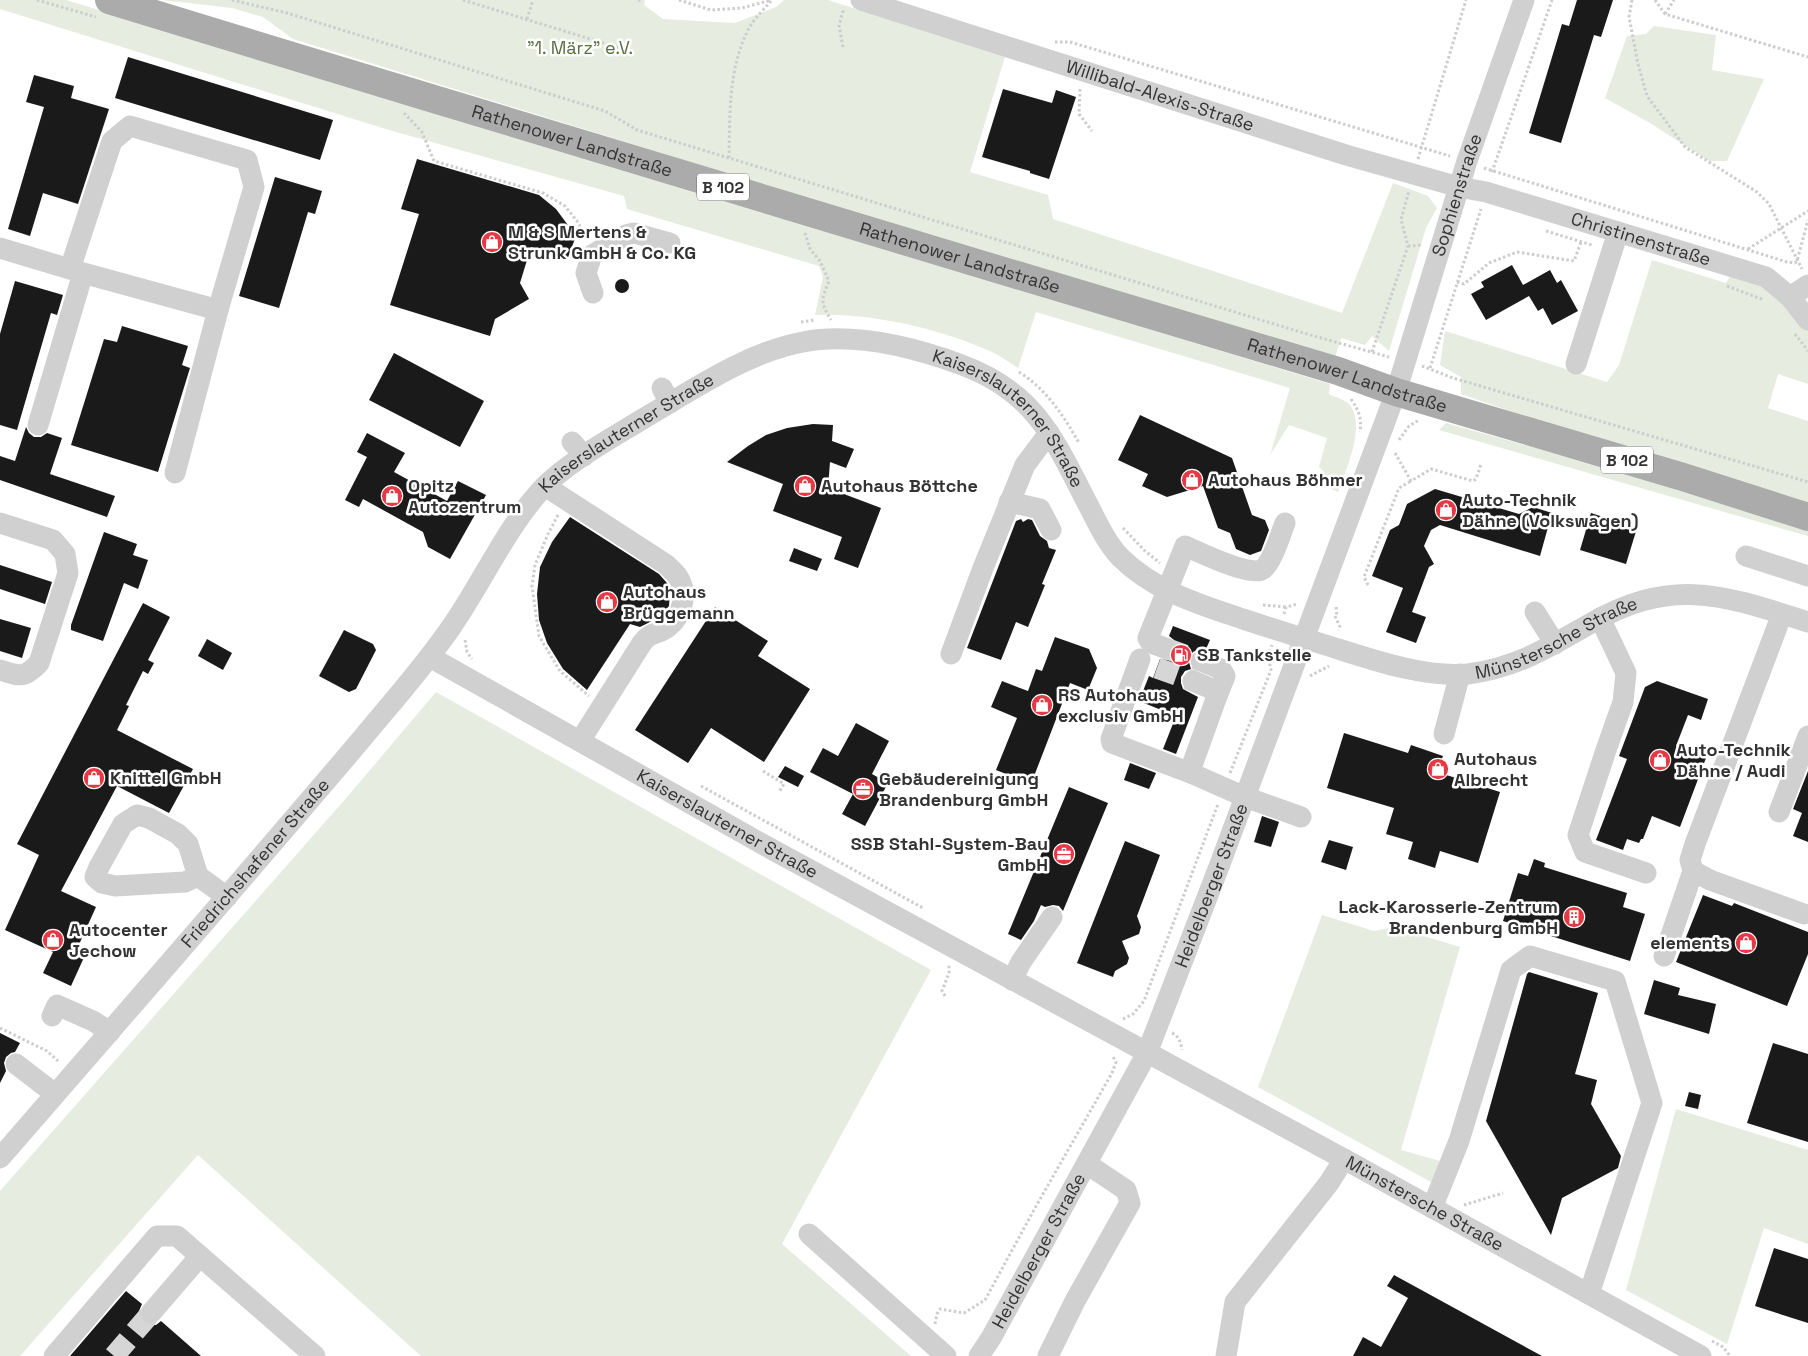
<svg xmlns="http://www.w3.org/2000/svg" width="1808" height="1356" font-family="'Space Grotesk',sans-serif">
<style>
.green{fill:#e6ecdf}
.building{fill:#1a1a1a}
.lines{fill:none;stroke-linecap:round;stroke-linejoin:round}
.minor-tunnel{stroke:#d6d6d6;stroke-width:21;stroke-dasharray:21 11;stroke-linecap:butt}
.path{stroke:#cdcdcd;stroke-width:3;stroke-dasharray:2.5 2.5;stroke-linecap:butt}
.minor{stroke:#d0d0d0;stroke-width:21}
.major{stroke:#ababab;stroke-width:28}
.labels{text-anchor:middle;stroke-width:5;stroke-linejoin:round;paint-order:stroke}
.shield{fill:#fff;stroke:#707070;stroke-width:1}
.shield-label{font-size:16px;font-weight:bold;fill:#333}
.park-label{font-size:18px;fill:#56703f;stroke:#fff}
.street-label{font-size:18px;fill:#333;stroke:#fff}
.poi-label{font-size:18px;font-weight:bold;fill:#333;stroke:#fff;text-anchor:start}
</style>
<rect width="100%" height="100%" fill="#fff"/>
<g class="green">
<path d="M0,0H66L1330,384L1329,394C1335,397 1346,400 1350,405C1366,427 1346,469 1338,492L1320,484L1324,472L1319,467L1327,438L1289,425L1270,455L1290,388L1036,312L1018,368C1010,363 1001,356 992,352C942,329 869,312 815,315L823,277L819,266L627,209L624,196L389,130L0,9Z"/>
<polygon points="162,0 645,0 644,5 663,19 735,23 776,7 784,0 828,0 1005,57 970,172 1048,195 1053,219 1342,313 1393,183 1428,196 1437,208 1426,228 1389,351 1372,336 1365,345 1341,338 1334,361 1038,274 742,178 293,39 263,17 232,8"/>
<polygon points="1654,26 1716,35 1712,70 1764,79 1727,161 1709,161 1650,123 1605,98 1627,36 1646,34"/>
<polygon points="1652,260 1726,283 1731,274 1762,284 1808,328 1808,384 1778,374 1768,408 1808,421 1808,507 1550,425 1461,394 1461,377 1440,365 1445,331 1607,382 1619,365"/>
<polygon points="1446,423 1732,503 1808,528 1808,536 1439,430"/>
<polygon points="436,692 931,970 782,1244 911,1356 421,1356 198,1155 20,1356 0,1356 0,1191 348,796"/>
<polygon points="1322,915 1374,931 1395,927 1460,947 1401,1150 1440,1161 1431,1182 1258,1087"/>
<polygon points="1676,1109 1808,1150 1808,1244 1764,1228 1727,1344 1626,1290"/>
</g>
<g class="building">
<polygon points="1577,0 1613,0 1601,37 1594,35 1561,143 1529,133 1562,24 1569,26"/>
<polygon points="128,57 333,120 320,160 115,98"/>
<polygon points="34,75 74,86 71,98 109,109 78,204 43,193 30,236 8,229 44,107 26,102"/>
<polygon points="1003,89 1052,103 1056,90 1076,97 1049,179 1030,173 1030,171 982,157"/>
<polygon points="417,159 539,195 556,209 576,236 567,260 531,247 520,283 529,299 495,319 490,336 390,305 419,214 401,209"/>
<polygon points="275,177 322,191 315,214 308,212 279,308 239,296"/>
<polygon points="1512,265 1523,285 1550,270 1557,283 1561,280 1578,311 1552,325 1543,308 1538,311 1529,296 1486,320 1471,294 1484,287 1481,282"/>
<circle cx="622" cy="286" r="7"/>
<polygon points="15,281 63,295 57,315 51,313 17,430 0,425 0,334"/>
<polygon points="122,326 188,346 182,365 190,368 158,472 71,445 104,339 117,342"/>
<polygon points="394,353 484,401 460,447 369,400"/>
<polygon points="1140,415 1232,458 1252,515 1265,520 1269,530 1261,551 1250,555 1236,549 1230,533 1218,528 1203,486 1167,497 1142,486 1148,474 1118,460"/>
<polygon points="813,424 833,425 832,441 854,449 846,468 830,462 828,488 881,508 858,568 834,559 842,537 773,511 783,484 727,462 748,446 766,435 787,428"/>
<polygon points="26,427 29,433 34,437 41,437 47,433 62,438 50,474 115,496 107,517 0,480 0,456 15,461"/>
<polygon points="367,433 405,453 394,472 447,501 458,481 486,495 450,559 428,547 423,532 363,499 359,507 345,500 367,457 357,452"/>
<polygon points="1435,489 1519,514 1533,507 1552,513 1540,556 1440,525 1431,530 1424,546 1434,564 1429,567 1412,612 1426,617 1416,643 1386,632 1403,588 1372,576 1390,530 1399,525 1407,504"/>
<polygon points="1591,513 1637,528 1626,564 1580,550"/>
<polygon points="570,517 659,574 667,583 670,592 669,606 660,617 640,627 630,624 587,690 563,669 547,643 539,620 537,594 540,567 552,542"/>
<polygon points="1021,519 1023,522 1028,519 1032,520 1040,536 1047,541 1049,548 1056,550 1042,584 1045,585 1028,627 1016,622 1001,660 967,648 1016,521"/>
<polygon points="104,532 137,544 133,555 148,560 138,589 124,583 103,641 71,630 71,625"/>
<polygon points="794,548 822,559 817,571 789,561"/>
<polygon points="0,565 52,582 45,604 0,589"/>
<polygon points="143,603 170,617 148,660 154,663 148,674 143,671 126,705 129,706 117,730 193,769 169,813 117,786 61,891 96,907 77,949 86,953 71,986 43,973 53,952 5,930 39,855 17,844"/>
<polygon points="715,607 768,641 758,656 810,689 764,762 711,728 688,763 635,730"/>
<polygon points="0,619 31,628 22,658 0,651"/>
<polygon points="1173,626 1210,640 1206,649 1199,649 1193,652 1190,656 1189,662 1191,669 1185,671 1181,677 1181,683 1183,689 1198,697 1176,754 1163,749 1176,716 1139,701 1149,676 1153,678 1160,659 1168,660 1173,657 1177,653 1177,645 1174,640 1169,636"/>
<polygon points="344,630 373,644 376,650 356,689 349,692 319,676"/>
<polygon points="1055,637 1089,649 1097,668 1088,690 1070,683 1031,784 996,770 1017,718 991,707 1002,681 1028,691 1036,669 1042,671"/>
<polygon points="207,639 232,653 223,670 198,656"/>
<polygon points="1657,681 1708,699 1701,720 1688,715 1676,746 1706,758 1680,827 1652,816 1643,839 1641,839 1639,843 1627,839 1623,850 1596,840 1627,759 1619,756 1645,687"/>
<polygon points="856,723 889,741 872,774 888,783 865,826 842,814 853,794 810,772 823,748 838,756"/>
<polygon points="1344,733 1408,753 1411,745 1443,756 1437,772 1500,792 1478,863 1440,851 1435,868 1408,859 1413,842 1386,834 1394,808 1327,788"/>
<polygon points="1130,763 1156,773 1149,789 1124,780"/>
<polygon points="785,766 804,776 798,787 778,777"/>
<polygon points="1808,771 1808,842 1793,836 1802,813 1793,809"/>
<polygon points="1069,787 1108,803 1063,911 1059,906 1053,905 1045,907 1041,905 1034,921 1021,940 1008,934"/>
<polygon points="1262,816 1279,822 1271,847 1254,842"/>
<polygon points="1329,840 1353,847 1346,870 1321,862"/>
<polygon points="1125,841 1160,855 1137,916 1141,927 1139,934 1122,941 1129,958 1127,964 1115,971 1113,977 1077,963"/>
<polygon points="1534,859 1545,863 1544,867 1627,893 1623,907 1645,914 1630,961 1503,921 1518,873 1528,876"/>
<polygon points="1703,895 1732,906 1734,903 1808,932 1808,954 1787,1006 1676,962"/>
<polygon points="1529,972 1598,993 1575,1074 1597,1080 1591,1104 1621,1156 1618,1168 1562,1198 1551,1235 1486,1121 1527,974"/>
<polygon points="1654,980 1680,988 1678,995 1716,1004 1709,1034 1644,1014"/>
<polygon points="0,1033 20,1043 15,1052 11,1053 6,1057 4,1063 6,1071 0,1083"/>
<polygon points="1773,1043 1808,1054 1808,1142 1747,1123"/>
<polygon points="1689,1092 1701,1095 1698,1109 1685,1106"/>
<polygon points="1774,1248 1808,1259 1808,1323 1755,1306"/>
<polygon points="1394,1275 1542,1356 1353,1356 1363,1337 1381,1347 1408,1298 1387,1286"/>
<polygon points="126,1291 142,1304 139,1311 139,1317 143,1322 149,1325 156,1325 161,1321 201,1356 70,1356"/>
</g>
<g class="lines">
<g class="minor-tunnel">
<polyline points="1165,648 1201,661"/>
<polyline points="1157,668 1193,681"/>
<polyline points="114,1356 151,1313"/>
</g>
<g class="path">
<polyline points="37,0 96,17"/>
<polyline points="232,0 287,13 605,111 637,130 1307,334 1389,357"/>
<polyline points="463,0 623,49"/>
<polyline points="638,0 643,0"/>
<polyline points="679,0 711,10 742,8 771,0"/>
<polyline points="1632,0 1629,17 1638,64 1647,96 1685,147 1757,192 1769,204 1802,269"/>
<polyline points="1655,0 1665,14 1808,57"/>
<polyline points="1665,14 1674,0"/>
<polyline points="527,19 533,0"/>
<polyline points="1055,42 1070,42 1450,156"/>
<polyline points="843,47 839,25 844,8"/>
<polyline points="1080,89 1079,114 1092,131"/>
<polyline points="404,113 422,132 434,161 543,193 565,206 577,221 587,238"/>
<path d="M729,158C730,115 728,72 747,32C752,21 763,10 771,1"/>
<polyline points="1418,159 1466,0"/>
<polyline points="1484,168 1787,262 1795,263 1797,261 1808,220"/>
<polyline points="1492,172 1552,0"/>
<polyline points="1546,231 1592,245"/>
<path d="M805,233L810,249L820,261L829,281C821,301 820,301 831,320"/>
<polyline points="1408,246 1423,245"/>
<polyline points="1748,249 1808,211"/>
<polyline points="1457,282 1464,284 1489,263 1517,252 1574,261 1581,242"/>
<polyline points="1727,286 1764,300"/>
<polyline points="801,322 815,320"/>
<polyline points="1795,334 1808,351"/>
<polyline points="1372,352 1408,246 1401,219 1409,191"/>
<polyline points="1422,366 1453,378 1808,482"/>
<polyline points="1430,368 1481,209"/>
<path d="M1019,372C1046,389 1064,416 1079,443"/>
<path d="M1351,399C1359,411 1362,418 1360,432"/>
<polyline points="1399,440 1409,426 1419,420"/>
<polyline points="1395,453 1411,481 1431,469 1473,481 1476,479 1481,464"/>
<polyline points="558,515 548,534 535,565 532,586 539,636 560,671 589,696"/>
<polyline points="1123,528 1145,551 1160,563"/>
<polyline points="1368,585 1364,577 1399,488 1411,481"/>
<polyline points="1263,605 1286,607"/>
<polyline points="1336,607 1337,616"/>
<polyline points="1284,614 1286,607 1298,604"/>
<polyline points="1335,616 1340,627 1339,630"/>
<polyline points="465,640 467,652 472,659"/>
<polyline points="1310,676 1329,666"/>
<polyline points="763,771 784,784 779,792"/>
<polyline points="1230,773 1271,670 1268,655 1272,645"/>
<polyline points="701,786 923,908"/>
<polyline points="945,996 942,991 949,973 949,965"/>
<polyline points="1123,1019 1133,1014 1144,1001 1218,804"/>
<polyline points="0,1028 47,1051 58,1061"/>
<path d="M1172,1033C1179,1036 1181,1043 1182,1050"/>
<polyline points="1464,1205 1503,1193"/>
<polyline points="935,1324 937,1314 940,1309 964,1313 985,1300 1035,1208 1112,1073 1116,1062 1112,1055"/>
<polyline points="1712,1341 1723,1347 1730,1356"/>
</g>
<g class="minor">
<path id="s1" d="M861,0L1346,155L1459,187L1486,192L1766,277L1790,297L1808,320"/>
<polyline points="0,248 83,273 218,310 254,187 247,160 130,126 112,141 70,269"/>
<polyline points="593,293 586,273 592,255 626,235 634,233 670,243"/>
<polyline points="1790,297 1808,285"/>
<polyline points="1576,364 1618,232"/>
<polyline points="662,388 670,403"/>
<polyline points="38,425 83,273"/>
<polyline points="572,442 584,456"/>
<polyline points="175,473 218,310"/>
<path d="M545,486L667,565C670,569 675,572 678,577C688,593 683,615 668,627C658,635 651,631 642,643L580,741"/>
<polyline points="1009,502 1040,509 1051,530"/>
<path d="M0,523L53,540L65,554L68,573L39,663C24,679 19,676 0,670"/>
<polyline points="1746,556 1808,576"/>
<polyline points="1535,612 1555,644"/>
<polyline points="1782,614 1695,844 1690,860 1693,871 1710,880 1804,914"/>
<polyline points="1600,618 1626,673 1623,702 1606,750 1578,835 1585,852 1646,873"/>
<path d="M1165,648L1151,643L1148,638L1185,546C1199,552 1252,578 1263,569C1273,561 1280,535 1285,523"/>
<polyline points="951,654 983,568 1025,465 1049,433"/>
<path id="s2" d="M430,657L773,850L1344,1159L1701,1356"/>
<polyline points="1140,659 1111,739 1112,743 1193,774"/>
<polyline points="1201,661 1221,669 1225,676 1217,696"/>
<polyline points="1193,681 1212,689 1217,696 1190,771 1193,774 1245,797 1301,817"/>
<polyline points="1444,734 1460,674"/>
<polyline points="1779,812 1808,736"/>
<polyline points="198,876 185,882 115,886 102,883 95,877 99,867 123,824 137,815 149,818 178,834 188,844 198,876 227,897"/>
<polyline points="1664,956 1693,871"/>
<polyline points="1012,980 1021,962 1052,917"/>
<polyline points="52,1016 57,1005 93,1021 110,1032"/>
<polyline points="16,1064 55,1094"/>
<path id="s3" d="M0,1158C122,1017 245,877 365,735C395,699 426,664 452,626C483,581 505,530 541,490C567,462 614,437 646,417C694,389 748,352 803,342C855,332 913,347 962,365C1032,391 1052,434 1084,497C1095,517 1104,540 1120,557C1154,591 1199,604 1243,619C1273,629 1302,638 1332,647C1373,660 1425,678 1468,674C1515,668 1546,649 1586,626C1671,576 1721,594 1808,622"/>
<polyline points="1432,1208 1459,1141 1511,970 1530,956 1615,981 1652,1103 1589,1294"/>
<polyline points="809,1234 946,1356"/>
<polyline points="151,1313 200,1256"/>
<polyline points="54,1356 157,1236 177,1236 315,1356"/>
<path id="s4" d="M979,1356L991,1338L1147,1053L1220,864L1396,392L1467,161L1524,0"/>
<polyline points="1048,1356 1075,1301 1130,1203 1126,1190 1087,1164"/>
<polyline points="1226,1356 1235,1302 1329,1183 1344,1159"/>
</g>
<path class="major" id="s5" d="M109,0C214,33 319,64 424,96C729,189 1033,280 1338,371L1396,392L1683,477L1808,517"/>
</g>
<defs>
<g id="shop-disc" transform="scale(1.125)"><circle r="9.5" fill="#e63946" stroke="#fff"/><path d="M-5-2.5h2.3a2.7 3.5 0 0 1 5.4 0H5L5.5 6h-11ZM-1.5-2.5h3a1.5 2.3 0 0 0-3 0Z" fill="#fff"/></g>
<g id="fuel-disc" transform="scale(1.125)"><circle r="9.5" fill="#e63946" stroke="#fff"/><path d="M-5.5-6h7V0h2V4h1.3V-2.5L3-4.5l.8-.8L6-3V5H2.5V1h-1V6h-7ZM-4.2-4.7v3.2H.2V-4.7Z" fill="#fff"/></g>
<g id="office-disc" transform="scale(1.125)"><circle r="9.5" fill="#e63946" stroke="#fff"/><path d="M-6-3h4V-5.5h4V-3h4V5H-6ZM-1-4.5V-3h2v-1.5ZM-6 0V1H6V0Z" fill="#fff"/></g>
<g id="building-disc" transform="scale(1.125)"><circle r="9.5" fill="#e63946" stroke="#fff"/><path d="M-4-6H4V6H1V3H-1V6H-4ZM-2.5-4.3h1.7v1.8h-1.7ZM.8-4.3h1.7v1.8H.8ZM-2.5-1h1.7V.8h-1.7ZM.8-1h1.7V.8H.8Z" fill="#fff"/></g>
</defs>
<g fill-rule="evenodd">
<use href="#shop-disc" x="492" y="242"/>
<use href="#shop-disc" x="1192" y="480"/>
<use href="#shop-disc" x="805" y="486"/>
<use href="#shop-disc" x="392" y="496"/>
<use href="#shop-disc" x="1446" y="510"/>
<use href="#shop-disc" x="607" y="602"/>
<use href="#fuel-disc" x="1181" y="655"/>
<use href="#shop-disc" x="1042" y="705"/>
<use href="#shop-disc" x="1660" y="760"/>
<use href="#shop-disc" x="1438" y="769"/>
<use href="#shop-disc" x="94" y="778"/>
<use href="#office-disc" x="863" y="789"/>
<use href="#office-disc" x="1064" y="854"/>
<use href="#building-disc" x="1574" y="917"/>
<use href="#shop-disc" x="53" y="940"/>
<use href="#shop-disc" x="1746" y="943"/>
</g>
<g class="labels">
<g class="shield">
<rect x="697" y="173.5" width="52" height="27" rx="4"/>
<rect x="1601" y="446.5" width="52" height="27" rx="4"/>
</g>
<g class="shield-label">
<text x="723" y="193">B 102</text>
<text x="1627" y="466">B 102</text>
</g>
<g class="park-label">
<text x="580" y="54">"1. März" e.V.</text>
</g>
<g class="street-label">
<text dy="6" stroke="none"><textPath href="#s1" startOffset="314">Willibald-Alexis-Straße</textPath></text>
<text dy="6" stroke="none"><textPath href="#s5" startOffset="484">Rathenower Landstraße</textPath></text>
<text dy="6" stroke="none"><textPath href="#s4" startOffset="1259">Sophienstraße</textPath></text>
<text dy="6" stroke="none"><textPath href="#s1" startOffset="816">Christinenstraße</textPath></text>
<text dy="6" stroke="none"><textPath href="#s5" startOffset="889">Rathenower Landstraße</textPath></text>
<text dy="6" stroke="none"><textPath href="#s5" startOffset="1294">Rathenower Landstraße</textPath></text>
<text dy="6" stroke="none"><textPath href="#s3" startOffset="1398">Kaiserslauterner Straße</textPath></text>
<text dy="6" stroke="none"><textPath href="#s3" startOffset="964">Kaiserslauterner Straße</textPath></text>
<text dy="6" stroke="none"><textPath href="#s3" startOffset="2050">Münstersche Straße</textPath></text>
<text dy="6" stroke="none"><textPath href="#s2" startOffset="341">Kaiserslauterner Straße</textPath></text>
<text dy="6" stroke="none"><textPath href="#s3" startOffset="390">Friedrichshafener Straße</textPath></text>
<text dy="6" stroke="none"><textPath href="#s4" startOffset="526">Heidelberger Straße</textPath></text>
<text dy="6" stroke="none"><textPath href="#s2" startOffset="1135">Münstersche Straße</textPath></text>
<text dy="6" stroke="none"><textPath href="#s4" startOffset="121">Heidelberger Straße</textPath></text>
</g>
<g class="poi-label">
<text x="508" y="238">M &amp; S Mertens &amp;<tspan x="508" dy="21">Strunk GmbH &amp; Co. KG</tspan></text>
<text x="1208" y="486">Autohaus Böhmer</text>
<text x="408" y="492">Opitz<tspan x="408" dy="21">Autozentrum</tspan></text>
<text x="821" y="492">Autohaus Böttche</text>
<text x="1462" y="506">Auto-Technik<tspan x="1462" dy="21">Dähne (Volkswagen)</tspan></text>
<text x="623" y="598">Autohaus<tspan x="623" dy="21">Brüggemann</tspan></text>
<text x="1197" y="661">SB Tankstelle</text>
<text x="1058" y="701">RS Autohaus<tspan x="1058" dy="21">exclusiv GmbH</tspan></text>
<text x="1676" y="756">Auto-Technik<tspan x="1676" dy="21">Dähne / Audi</tspan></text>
<text x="1454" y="765">Autohaus<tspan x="1454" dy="21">Albrecht</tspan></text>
<text x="110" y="784">Knittel GmbH</text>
<text x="879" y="785">Gebäudereinigung<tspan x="879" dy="21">Brandenburg GmbH</tspan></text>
<text x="1048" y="850" text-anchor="end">SSB Stahl-System-Bau<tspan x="1048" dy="21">GmbH</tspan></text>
<text x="1558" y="913" text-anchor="end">Lack-Karosserie-Zentrum<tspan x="1558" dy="21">Brandenburg GmbH</tspan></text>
<text x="69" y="936">Autocenter<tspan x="69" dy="21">Jechow</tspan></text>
<text x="1730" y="949" text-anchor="end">elements</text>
</g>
</g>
</svg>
